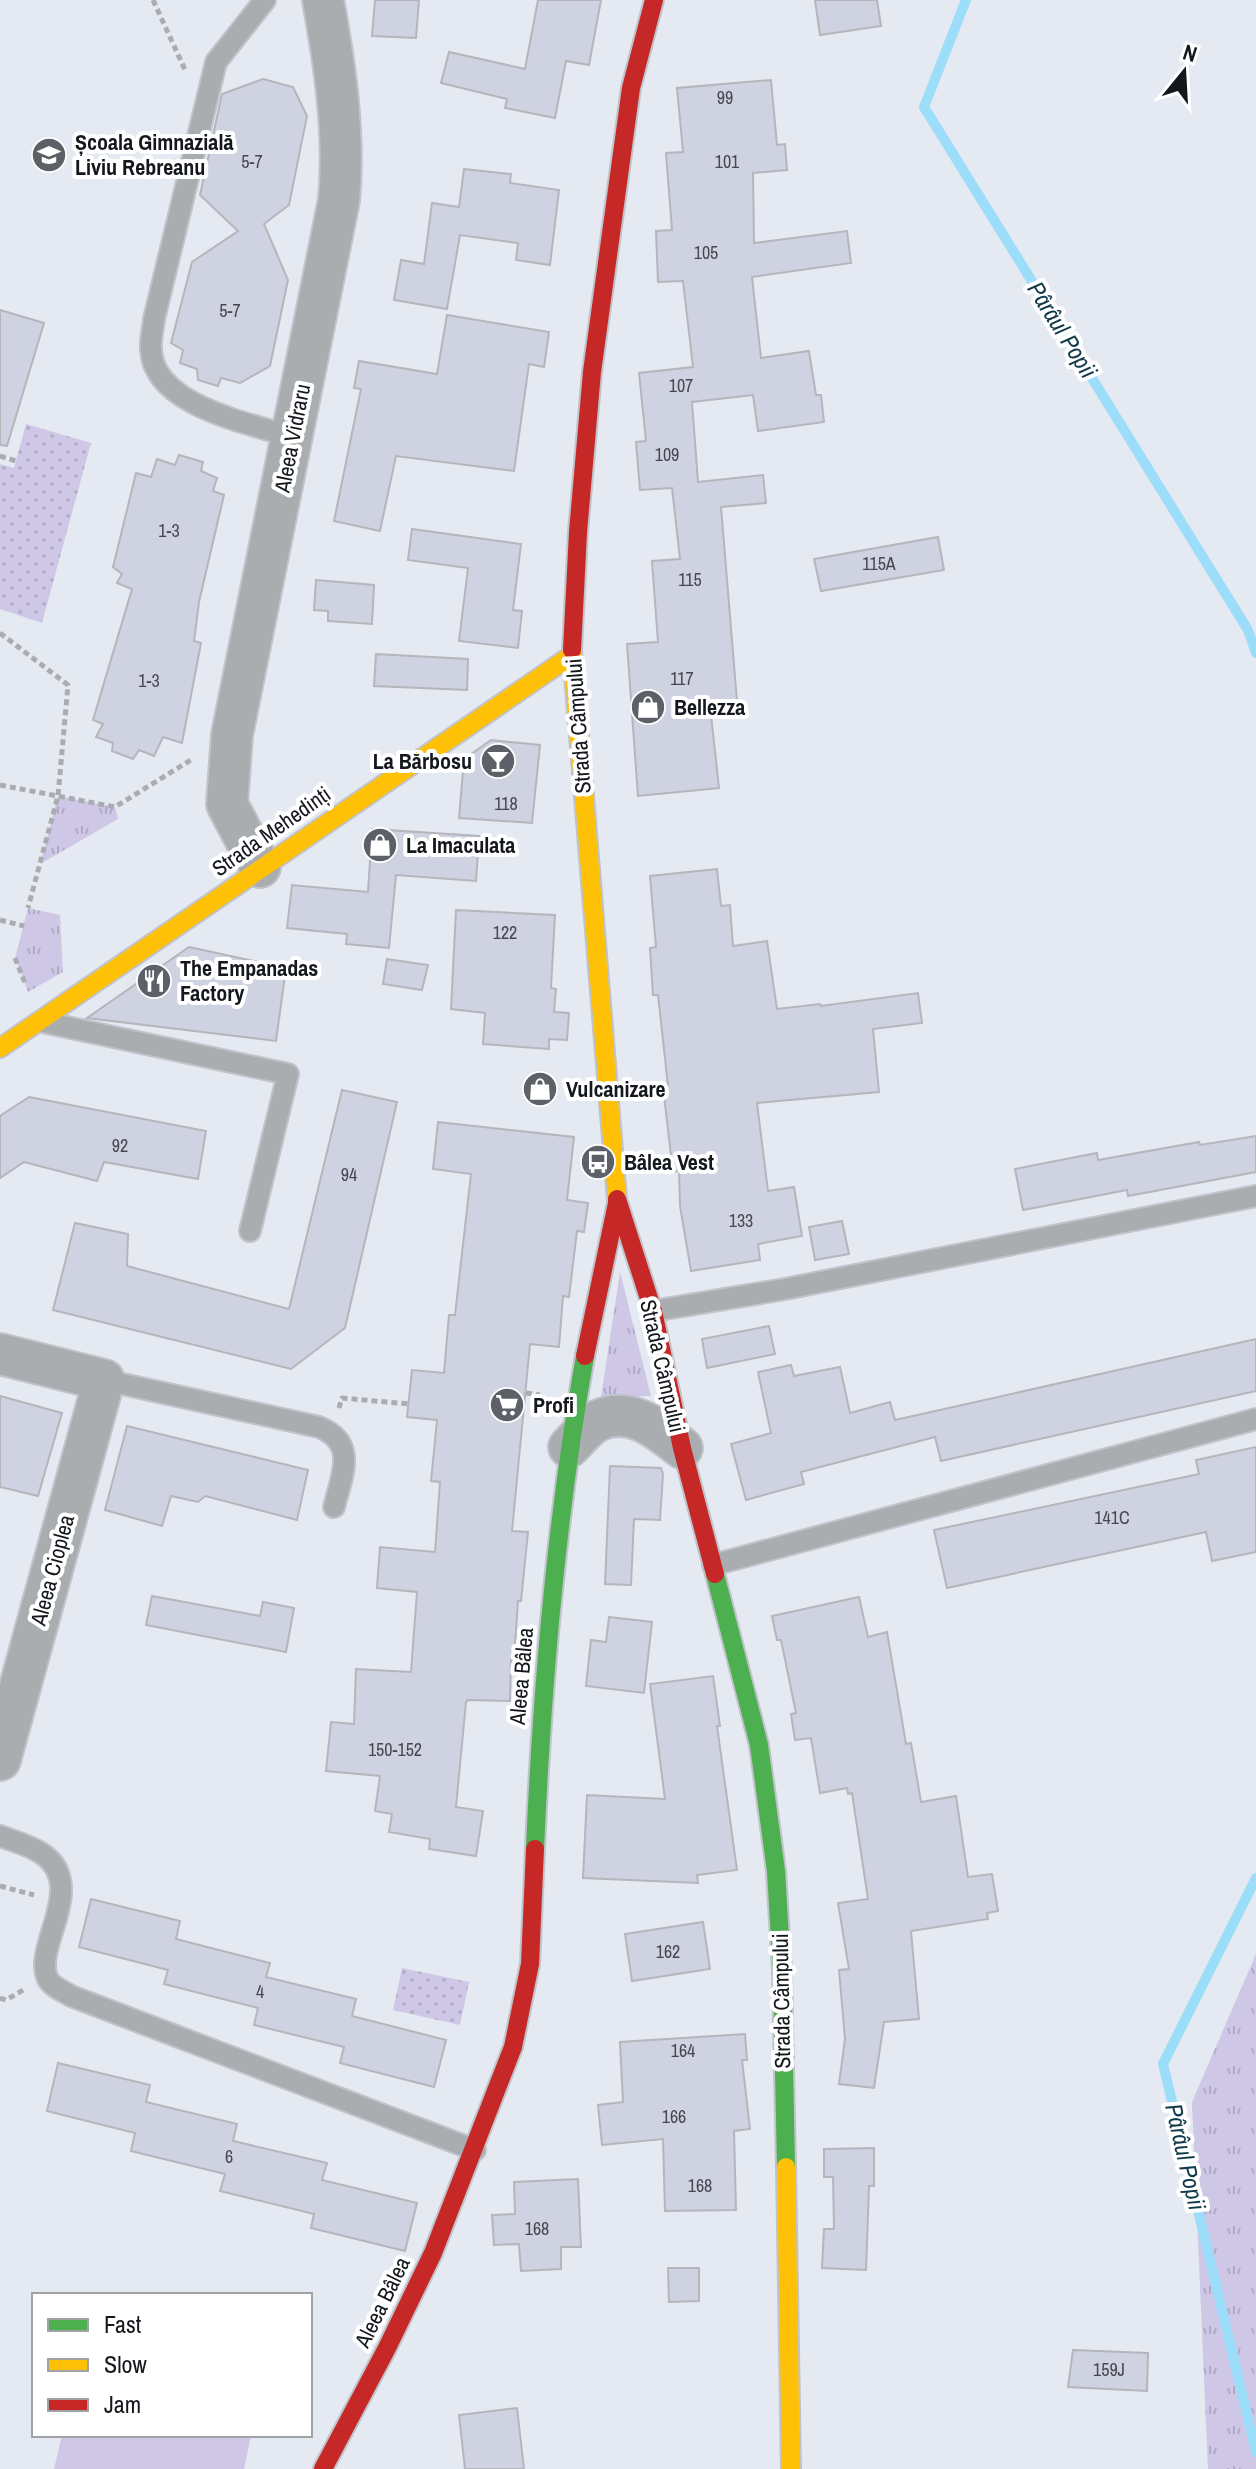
<svg xmlns="http://www.w3.org/2000/svg" width="1256" height="2469" font-family="'Archivo Narrow',sans-serif">
<style>
.grass{fill:url(#grass-tufts)}
.park{fill:url(#park-dots)}
.pitch{fill:#cec7e6}
.lines{fill:none;stroke-linecap:round;stroke-linejoin:round}
.stream{stroke:#9cddfa;stroke-width:10}
.building{fill:#cfd2e1;stroke:#b4b6bc;stroke-width:2}
.lane-casing{stroke:#c0c4ca;stroke-width:24}
.street-casing{stroke:#c0c4ca;stroke-width:44}
.fast-casing{stroke:#c0c4ca;stroke-width:22}
.slow-casing{stroke:#c0c4ca;stroke-width:22}
.jam-casing{stroke:#c0c4ca;stroke-width:22}
.path{stroke:#aaadb0;stroke-width:5;stroke-dasharray:6 4;stroke-linecap:butt}
.lane{stroke:#aaadb0;stroke-width:20}
.street{stroke:#aaadb0;stroke-width:40}
.fast{stroke:#4caf50;stroke-width:18}
.slow{stroke:#ffc107;stroke-width:18}
.jam{stroke:#c62828;stroke-width:18}
.labels{text-anchor:middle;stroke-width:8;stroke-linejoin:round;paint-order:stroke}
.number-label{font-size:18px;fill:#45484f}
.poi-label{font-size:22px;font-weight:bold;fill:#14171c;stroke:#fff;text-anchor:start}
.street-label{font-size:22px;fill:#14171c;stroke:#fff}
.water-label{font-size:24px;font-style:italic;fill:#103a49;stroke:#fff}
</style>
<defs>
<pattern id="grass-tufts" width="24" height="20" patternUnits="userSpaceOnUse" patternTransform="scale(2)"><rect width="24" height="20" fill="#cec7e6"/><path d="M3 7l-1-3M5 7V3M7 7l1-3M15 17l-1-3M17 17v-4M19 17l1-3" fill="none" stroke="#b0aac5"/></pattern>
<pattern id="park-dots" width="8" height="8" patternUnits="userSpaceOnUse" patternTransform="scale(2)"><rect width="8" height="8" fill="#cec7e6"/><path d="M2 2h.1M6 6h.1" fill="none" stroke="#b0aac5" stroke-width="1.8" stroke-linecap="round"/></pattern>
</defs>
<rect width="100%" height="100%" fill="#e5e9f1"/>
<g class="grass">
<polygon points="58,796 115,807 118,819 40,864"/>
<polygon points="28,908 60,915 63,972 28,992 15,958"/>
<polygon points="620,1272 651,1396 601,1397"/>
<polygon points="1256,1954 1256,2469 1208,2469 1192,2102"/>
</g>
<g class="park">
<polygon points="26,424 91,443 42,623 0,609 0,464 14,468"/>
<polygon points="402,1968 469,1982 460,2025 393,2010"/>
</g>
<polygon class="pitch" points="62,2435 247,2435 251,2436 244,2469 54,2469"/>
<g class="lines">
<g class="stream">
<polyline points="966,0 924,107 1248,630 1256,653"/>
<polyline points="1256,1878 1163,2064 1256,2452"/>
</g>
</g>
<g class="building">
<polygon points="375,0 419,0 416,38 372,36"/>
<polygon points="538,0 601,0 589,65 566,61 555,118 505,108 507,99 441,83 449,52 525,69"/>
<polygon points="815,0 877,0 881,26 820,35"/>
<polygon points="263,79 293,87 307,116 289,205 264,224 288,280 270,366 240,383 221,378 218,386 198,380 197,369 180,363 183,350 171,343 192,262 238,231 200,195 222,94"/>
<polygon points="771,80 777,145 785,144 787,170 753,173 754,243 847,231 851,263 752,277 761,358 809,351 816,395 821,395 824,422 758,431 753,395 692,402 698,482 763,475 766,503 721,507 738,713 711,715 719,788 638,796 627,644 658,642 652,561 680,559 672,488 640,490 636,442 646,441 639,373 693,367 683,281 658,282 656,231 672,230 666,153 683,152 677,88"/>
<polygon points="464,169 511,174 510,183 559,190 550,265 516,260 518,243 460,235 447,309 394,300 401,260 424,264 432,203 459,207"/>
<polygon points="0,310 44,323 7,446 0,445"/>
<polygon points="447,315 549,332 544,367 529,364 514,471 396,456 380,531 334,521 361,389 354,388 359,361 437,374"/>
<polygon points="179,455 203,462 201,471 217,478 213,491 224,495 199,602 194,641 201,643 182,743 163,737 154,756 139,750 133,759 112,751 113,743 96,737 103,724 93,720 132,589 117,583 122,574 113,567 136,473 151,477 157,459 175,465"/>
<polygon points="412,529 521,544 513,610 522,611 518,648 459,641 468,568 408,560"/>
<polygon points="938,537 944,570 821,591 814,559"/>
<polygon points="316,580 374,585 372,624 328,621 328,611 314,610"/>
<polygon points="376,654 468,659 467,690 374,686"/>
<polygon points="491,740 540,745 532,823 459,818 464,759"/>
<polygon points="372,829 479,836 476,881 396,875 389,948 346,944 347,934 287,928 292,885 368,892"/>
<polygon points="717,869 721,906 730,905 733,946 767,941 777,1009 820,1004 821,1006 918,993 922,1023 873,1029 879,1092 757,1103 768,1191 794,1187 802,1236 758,1244 760,1260 691,1271 680,1206 679,1171 673,1172 663,1087 668,1086 658,995 653,995 650,948 656,947 650,876"/>
<polygon points="456,910 555,915 551,988 556,989 554,1012 569,1013 567,1040 549,1039 549,1049 483,1044 485,1013 451,1009"/>
<polygon points="189,947 286,968 276,1041 87,1018"/>
<polygon points="387,959 428,965 422,990 383,984"/>
<polygon points="342,1090 397,1102 345,1328 291,1369 53,1310 75,1223 128,1234 127,1266 289,1309"/>
<polygon points="29,1097 206,1131 198,1179 104,1162 97,1181 24,1162 0,1178 0,1116"/>
<polygon points="438,1122 574,1137 567,1200 588,1203 584,1232 577,1231 569,1297 563,1296 559,1347 530,1344 512,1531 528,1532 521,1601 518,1601 514,1660 511,1660 510,1701 468,1700 466,1702 456,1807 483,1811 476,1856 429,1849 430,1839 389,1832 392,1814 375,1811 380,1776 326,1771 331,1722 354,1724 356,1669 411,1672 417,1592 377,1588 380,1547 435,1552 440,1482 431,1481 437,1420 407,1417 412,1370 444,1373 449,1315 455,1315 471,1174 433,1169"/>
<polygon points="1256,1136 1256,1172 1128,1196 1127,1190 1023,1210 1015,1169 1097,1153 1098,1160 1199,1142 1200,1145"/>
<polygon points="842,1221 849,1254 815,1260 809,1227"/>
<polygon points="769,1326 775,1354 707,1368 702,1339"/>
<polygon points="1256,1339 1256,1391 941,1461 935,1437 801,1472 804,1484 746,1500 731,1444 771,1433 758,1372 791,1365 794,1376 840,1367 850,1413 890,1402 895,1420"/>
<polygon points="0,1396 62,1413 38,1496 0,1487"/>
<polygon points="127,1426 308,1470 297,1520 205,1496 198,1502 171,1496 162,1526 105,1510"/>
<polygon points="1256,1447 1256,1552 1212,1561 1206,1532 947,1588 934,1530 1199,1474 1196,1460"/>
<polygon points="610,1466 661,1468 663,1474 660,1520 634,1519 631,1585 605,1584"/>
<polygon points="152,1596 260,1616 263,1602 294,1608 286,1652 146,1625"/>
<polygon points="859,1597 868,1637 887,1632 906,1744 911,1743 921,1802 956,1796 968,1877 992,1874 998,1911 987,1913 988,1919 911,1931 919,2019 884,2022 874,2088 839,2084 845,2039 839,1970 849,1969 838,1903 868,1899 852,1793 848,1794 847,1788 820,1793 811,1738 795,1740 791,1714 796,1713 781,1640 777,1640 772,1616"/>
<polygon points="609,1617 652,1622 644,1693 586,1686 591,1640 606,1642"/>
<polygon points="713,1676 720,1726 717,1726 737,1870 697,1875 698,1883 583,1878 587,1795 665,1799 650,1684"/>
<polygon points="91,1899 180,1921 176,1939 270,1963 266,1977 356,1999 352,2016 446,2040 434,2087 340,2063 344,2047 254,2025 258,2008 164,1984 168,1970 79,1947"/>
<polygon points="703,1922 710,1969 632,1981 625,1934"/>
<polygon points="745,2034 747,2060 742,2060 750,2129 734,2131 736,2210 665,2211 663,2139 602,2145 598,2105 623,2102 620,2042"/>
<polygon points="58,2063 150,2085 146,2102 237,2124 233,2141 327,2163 322,2180 417,2203 405,2251 311,2228 314,2214 220,2191 225,2174 131,2151 135,2133 47,2111"/>
<polygon points="874,2148 874,2186 869,2186 866,2270 822,2268 824,2229 834,2229 833,2177 824,2177 824,2149"/>
<polygon points="578,2179 581,2247 561,2247 561,2269 521,2271 519,2244 494,2245 492,2215 515,2214 514,2182"/>
<polygon points="668,2268 699,2268 699,2301 669,2302"/>
<polygon points="1073,2350 1148,2353 1147,2391 1068,2387"/>
<polygon points="517,2408 524,2469 465,2469 459,2415"/>
</g>
<g class="lines">
<g class="lane-casing">
<g id="lane">
<path d="M265,0L216,62L154,319C153,329 150,340 151,350C154,406 249,423 292,437"/>
<polyline points="43,1022 288,1074 250,1231"/>
<polyline points="653,1311 785,1289 1256,1196"/>
<path d="M104,1380L319,1427C358,1443 342,1475 334,1507"/>
<polyline points="713,1565 1256,1419"/>
<path d="M0,1836C13,1841 29,1845 41,1853C89,1884 34,1945 47,1977C50,1986 63,1991 71,1996L475,2150"/>
</g>
</g>
<g class="street-casing">
<g id="street">
<path d="M260,867L227,804L232,735L339,200C345,133 335,66 323,0"/>
<polyline points="0,1354 104,1380 0,1760"/>
<path d="M569,1447C577,1439 587,1426 597,1421C630,1405 658,1429 682,1448"/>
</g>
</g>
<g class="fast-casing">
<g id="fast">
<polyline points="715,1574 759,1745 776,1871 782,1972 786,2167"/>
<path d="M535,1849C542,1684 556,1519 585,1356"/>
</g>
</g>
<g class="slow-casing">
<g id="slow">
<polyline points="572,650 617,1199"/>
<polyline points="0,1048 572,655"/>
<polyline points="786,2167 791,2469"/>
</g>
</g>
<g class="jam-casing">
<g id="jam">
<polyline points="572,650 578,532 592,372 631,88 654,0"/>
<polyline points="617,1199 653,1311 682,1448 715,1574"/>
<polyline points="585,1356 617,1203"/>
<polyline points="323,2469 387,2348 433,2253 513,2047 530,1964 535,1849"/>
</g>
</g>
<g class="path">
<polyline points="153,0 186,72"/>
<polyline points="0,456 16,461"/>
<polyline points="0,633 68,685 58,796 28,908"/>
<polyline points="0,785 115,807 194,758"/>
<polyline points="0,920 24,926"/>
<polyline points="15,958 25,983"/>
<polyline points="526,1393 540,1395"/>
<polyline points="339,1408 342,1398 409,1404"/>
<polyline points="0,1886 34,1895"/>
<polyline points="0,1998 6,2000 25,1989"/>
</g>
<use href="#lane" class="lane"/>
<use href="#street" class="street"/>
<use href="#fast" class="fast"/>
<use href="#slow" class="slow"/>
<use href="#jam" class="jam"/>
</g>
<defs>
<g id="school-disc" transform="scale(1.8)"><circle r="9.5" fill="#5d6067" stroke="#fff"/><path d="M0-5L7-2L0 1L-7-2ZM-4 1L0 2.5L4 1V4Q0 6-4 4Z" fill="#fff"/></g>
<g id="shop-disc" transform="scale(1.8)"><circle r="9.5" fill="#5d6067" stroke="#fff"/><path d="M-5-2.5h2.3a2.7 3.5 0 0 1 5.4 0H5L5.5 6h-11ZM-1.5-2.5h3a1.5 2.3 0 0 0-3 0Z" fill="#fff"/></g>
<g id="bar-disc" transform="scale(1.8)"><circle r="9.5" fill="#5d6067" stroke="#fff"/><path d="M-6-5H6L.8 .8V4.5H3.5V6h-7V4.5H-.8V.8Z" fill="#fff"/></g>
<g id="restaurant-disc" transform="scale(1.8)"><circle r="9.5" fill="#5d6067" stroke="#fff"/><path d="M-5-6h1v4h1v-4h1v4h1v-4h1v5L-1.5 .5V6h-2V.5L-5-1ZM5-6V6H3V1.5H1.5Q1.5-4 5-6Z" fill="#fff"/></g>
<g id="bus-disc" transform="scale(1.8)"><circle r="9.5" fill="#5d6067" stroke="#fff"/><path d="M-5-6H5V4H4V6H2V4H-2V6H-4V4H-5ZM-3.5-4V0h7V-4ZM-3.5 1.2v1.5H-2V1.2ZM2 1.2v1.5H3.5V1.2Z" fill="#fff"/></g>
<g id="supermarket-disc" transform="scale(1.8)"><circle r="9.5" fill="#5d6067" stroke="#fff"/><path d="M-6-5.5h2.5l.6 2H6L4.5 2H-2.5L-4.4-4H-6ZM-1.5 3.2a1.3 1.3 0 1 0 .1 0ZM3 3.2a1.3 1.3 0 1 0 .1 0Z" fill="#fff"/></g>
</defs>
<g fill-rule="evenodd">
<use href="#school-disc" x="49" y="155"/>
<use href="#shop-disc" x="648" y="707"/>
<use href="#bar-disc" x="498" y="761"/>
<use href="#shop-disc" x="380" y="845"/>
<use href="#restaurant-disc" x="154" y="981"/>
<use href="#shop-disc" x="540" y="1089"/>
<use href="#bus-disc" x="598" y="1162"/>
<use href="#supermarket-disc" x="507" y="1405"/>
</g>
<g class="labels">
<g class="number-label">
<text x="725" y="104">99</text>
<text x="252" y="168">5-7</text>
<text x="727" y="168">101</text>
<text x="706" y="259">105</text>
<text x="230" y="317">5-7</text>
<text x="681" y="392">107</text>
<text x="667" y="461">109</text>
<text x="169" y="537">1-3</text>
<text x="879" y="570">115A</text>
<text x="690" y="586">115</text>
<text x="682" y="685">117</text>
<text x="149" y="687">1-3</text>
<text x="506" y="810">118</text>
<text x="505" y="939">122</text>
<text x="120" y="1152">92</text>
<text x="349" y="1181">94</text>
<text x="741" y="1227">133</text>
<text x="1112" y="1524">141C</text>
<text x="395" y="1756">150-152</text>
<text x="668" y="1958">162</text>
<text x="260" y="1998">4</text>
<text x="683" y="2057">164</text>
<text x="674" y="2123">166</text>
<text x="229" y="2163">6</text>
<text x="700" y="2192">168</text>
<text x="537" y="2235">168</text>
<text x="1109" y="2376">159J</text>
</g>
<g class="poi-label">
<text x="75" y="150">Școala Gimnazială<tspan x="75" dy="25">Liviu Rebreanu</tspan></text>
<text x="674" y="715">Bellezza</text>
<text x="472" y="769" text-anchor="end">La Bărbosu</text>
<text x="406" y="853">La Imaculata</text>
<text x="180" y="976">The Empanadas<tspan x="180" dy="25">Factory</tspan></text>
<text x="566" y="1097">Vulcanizare</text>
<text x="624" y="1170">Bâlea Vest</text>
<text x="533" y="1413">Profi</text>
</g>
<g class="street-label">
<text transform="translate(292 438) rotate(-79)" y="8">Aleea Vidraru</text>
<text transform="translate(578 726) rotate(-94)" y="8">Strada Câmpului</text>
<text transform="translate(271 831) rotate(-35)" y="8">Strada Mehedinți</text>
<text transform="translate(663 1366) rotate(77)" y="8">Strada Câmpului</text>
<text transform="translate(52 1570) rotate(-75)" y="8">Aleea Cioplea</text>
<text transform="translate(521 1676) rotate(-85)" y="8">Aleea Bâlea</text>
<text transform="translate(781 2001) rotate(-91)" y="8">Strada Câmpului</text>
<text transform="translate(382 2302) rotate(-64)" y="8">Aleea Bâlea</text>
</g>
<g class="water-label">
<text transform="translate(1062 330) rotate(58)" y="8">Pârâul Popii</text>
<text transform="translate(1185 2157) rotate(77)" y="8">Pârâul Popii</text>
</g>
</g>
<rect x="32" y="2293" width="280" height="144" fill="#ffffff" stroke="#a1a2a4" stroke-width="2"/>
<rect x="48" y="2319" width="40" height="12" fill="#4caf50" stroke="#a1a2a4" stroke-width="2"/>
<text x="104" y="2333" font-size="24" fill="#14171c">Fast</text>
<rect x="48" y="2359" width="40" height="12" fill="#ffc107" stroke="#a1a2a4" stroke-width="2"/>
<text x="104" y="2373" font-size="24" fill="#14171c">Slow</text>
<rect x="48" y="2399" width="40" height="12" fill="#c62828" stroke="#a1a2a4" stroke-width="2"/>
<text x="104" y="2413" font-size="24" fill="#14171c">Jam</text>
<g transform="translate(1184 72) rotate(18)" stroke="#ffffff" stroke-width="6" paint-order="stroke">
<path d="M0-6L14 30L0 20L-14 30Z" fill="#14171c"/>
<text y="-12" font-size="22" font-weight="bold" text-anchor="middle" fill="#14171c">N</text>
</g>
</svg>
